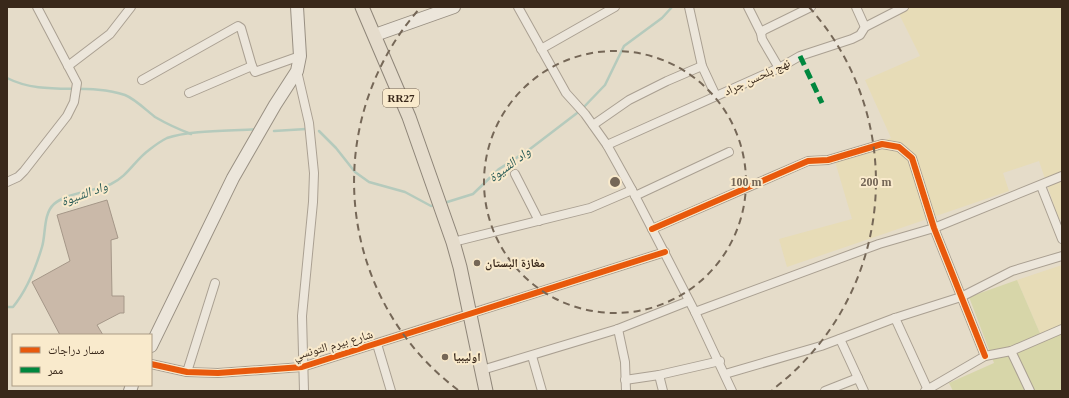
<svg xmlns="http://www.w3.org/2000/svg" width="1069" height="398" font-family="'Times New Roman','Noto Naskh Arabic',serif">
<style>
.farmland{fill:#e7dcb7}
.green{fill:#d7d6a9}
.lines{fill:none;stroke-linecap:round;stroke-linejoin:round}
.stream{stroke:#b5cabc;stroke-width:2.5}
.building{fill:#cab9a9;stroke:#a59788}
.street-casing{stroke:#aaa092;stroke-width:10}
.secondary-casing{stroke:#999083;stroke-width:14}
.primary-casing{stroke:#8f8679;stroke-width:15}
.street{stroke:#ece6db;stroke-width:8}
.secondary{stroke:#ece6db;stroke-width:12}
.primary{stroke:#e5dccc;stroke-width:13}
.quiet{stroke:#00873e;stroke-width:5;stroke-dasharray:10 5;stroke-linecap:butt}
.cycleway-casing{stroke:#f9eacc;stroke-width:8}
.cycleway{stroke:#e8590c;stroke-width:6}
.ring{fill:none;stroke:#756757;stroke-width:2;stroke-dasharray:7 5}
.poi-dot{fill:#756757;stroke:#f9eacc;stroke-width:1.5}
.labels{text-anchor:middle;stroke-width:4;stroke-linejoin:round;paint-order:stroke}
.shield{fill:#f9eacc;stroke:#73624f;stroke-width:1}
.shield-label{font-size:11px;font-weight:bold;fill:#39281a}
.street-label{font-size:12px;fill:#39281a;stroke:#f9eacc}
.poi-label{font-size:12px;font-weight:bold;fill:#39281a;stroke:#f9eacc;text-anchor:start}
.water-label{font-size:13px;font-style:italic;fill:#275a55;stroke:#f9eacc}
.centre{fill:#756757;stroke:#f9eacc;stroke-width:2}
.ring-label{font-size:12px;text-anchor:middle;font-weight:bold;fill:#756757;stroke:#f9eacc;stroke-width:4;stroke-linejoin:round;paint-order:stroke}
</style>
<rect width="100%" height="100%" fill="#e5dcc9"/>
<g class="farmland">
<polygon points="898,7 1062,7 1062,218 1059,220 1039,161 1003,173 1009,191 787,267 779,239 852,219 834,158 891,138 865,80 920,56 896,8"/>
<polygon points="1062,265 1062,330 1042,338 1017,280"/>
</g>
<polygon class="green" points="1017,280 1042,338 1062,330 1062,391 953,391 949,383 994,363 969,297"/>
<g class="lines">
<g class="stream">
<path d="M7,78C44,97 86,82 125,95C135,99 146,110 155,117C167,124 178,129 191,134"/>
<polyline points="274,131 306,129"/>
<polyline points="319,131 336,148 355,172 369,182 405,192 431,206 435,205"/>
<polyline points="444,203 473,194 499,169 530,149 581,110 605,85 624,46 662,18 672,7"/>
<path d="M7,307H13C26,291 36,267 42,247C46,234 43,214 54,204C66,193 95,191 111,184C128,176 135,160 149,150C154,146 161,141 167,138C190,130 232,131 258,129"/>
</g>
</g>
<polygon class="building" points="107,200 118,238 111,240 112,296 124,296 124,313 120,313 97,325 103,335 60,335 32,282 70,261 57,215"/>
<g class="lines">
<g class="street-casing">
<g id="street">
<polyline points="518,7 566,93 585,114 607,145 632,190 695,312 732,391"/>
<polyline points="689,7 702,66 716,96"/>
<polyline points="748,7 761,33"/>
<polyline points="856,7 865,27"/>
<polyline points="541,49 615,7"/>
<polyline points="68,66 110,34 131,7"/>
<polyline points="779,68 762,39 761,33 764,30 811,7"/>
<polyline points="297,71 309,123 314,173 313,202 302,316 304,391"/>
<polyline points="142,80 238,26 241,28 252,66 255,72 300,56"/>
<polyline points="189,93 252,66"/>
<polyline points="593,125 629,100 667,81 702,66"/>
<polyline points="607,145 779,68 800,56 852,39 860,35 865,27 904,7"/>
<polyline points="515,174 539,221"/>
<polyline points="7,182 18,177 24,171 67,116 74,102 77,83 37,7"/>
<polyline points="1041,186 1062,239"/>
<polyline points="635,196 729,152"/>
<polyline points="652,229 808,161 828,160 882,144 899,147 912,158 934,228 985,356"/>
<polyline points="453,242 590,208 632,190"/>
<polyline points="695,312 879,244 934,228 1062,176"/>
<polyline points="895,318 928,390"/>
<polyline points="618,329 625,362 626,391"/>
<polyline points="840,339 864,391"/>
<polyline points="377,344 391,391"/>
<polyline points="1011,351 1030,391"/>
<polyline points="532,356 542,391"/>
<polyline points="151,364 187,372 218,373 302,367 665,252"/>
<polyline points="482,370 618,329 689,301"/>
<polyline points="187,372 215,283"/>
<polyline points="725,374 821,346 895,318 961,297 1012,271 1062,256"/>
<polyline points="659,375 663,391"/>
<polyline points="625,380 659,375 720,361"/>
<polyline points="825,391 858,378"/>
<polyline points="925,391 985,356 1011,351 1062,329"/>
</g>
</g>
<g class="secondary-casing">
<g id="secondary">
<polyline points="375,35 454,7"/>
<polyline points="151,346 233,178 275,105 297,71 300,56 297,7"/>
<polyline points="130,391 132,385"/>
</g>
</g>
<g class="primary-casing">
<polyline id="primary" points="362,7 409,117 453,242 460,267 486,391"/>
</g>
<use href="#street" class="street"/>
<use href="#secondary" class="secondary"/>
<use href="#primary" class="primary"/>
<polyline class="quiet" points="800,56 822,103"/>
<g class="cycleway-casing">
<g id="cycleway">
<polyline points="652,229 808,161 828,160 882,144 899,147 912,158 934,228 985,356"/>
<polyline points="151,364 187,372 218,373 302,367 665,252"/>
</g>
</g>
<use href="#cycleway" class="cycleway"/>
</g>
<g class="ring">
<circle cx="615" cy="182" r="131"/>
<path d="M458 390A261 261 0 0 1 421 7M809 7A261 261 0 0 1 772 390"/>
</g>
<g class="poi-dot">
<circle cx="477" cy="263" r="4"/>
<circle cx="445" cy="357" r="4"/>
</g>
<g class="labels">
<rect class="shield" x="383" y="89" width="36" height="18" rx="3"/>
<g class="shield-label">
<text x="401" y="102">RR27</text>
</g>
<g class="street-label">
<text transform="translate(757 77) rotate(-25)" y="4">نهج بلحسن جراد</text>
<text transform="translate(333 345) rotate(-16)" y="4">شارع بيرم التونسي</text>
</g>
<g class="poi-label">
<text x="485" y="267">مغازة البستان</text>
<text x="453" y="361">اوليبيا</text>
</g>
<g class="water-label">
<text transform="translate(509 164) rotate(-37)" y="5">واد الشيوة</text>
<text transform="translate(84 193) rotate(-20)" y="5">واد الشيوة</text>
</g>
</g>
<circle cx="615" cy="182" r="6" class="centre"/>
<g class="ring-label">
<text x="746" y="186">100 m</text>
<text x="876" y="186">200 m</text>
</g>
<rect width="1069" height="398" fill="none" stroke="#39281a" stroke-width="16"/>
<rect x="12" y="334" width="140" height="52" fill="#f9eacc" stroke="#ac9c85"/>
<rect x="20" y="347" width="20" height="6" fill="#e8590c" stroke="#ac9c85"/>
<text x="48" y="354" font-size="12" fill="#39281a">مسار دراجات</text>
<rect x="20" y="367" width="20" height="6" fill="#00873e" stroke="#ac9c85"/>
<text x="48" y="374" font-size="12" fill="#39281a">ممر</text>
</svg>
